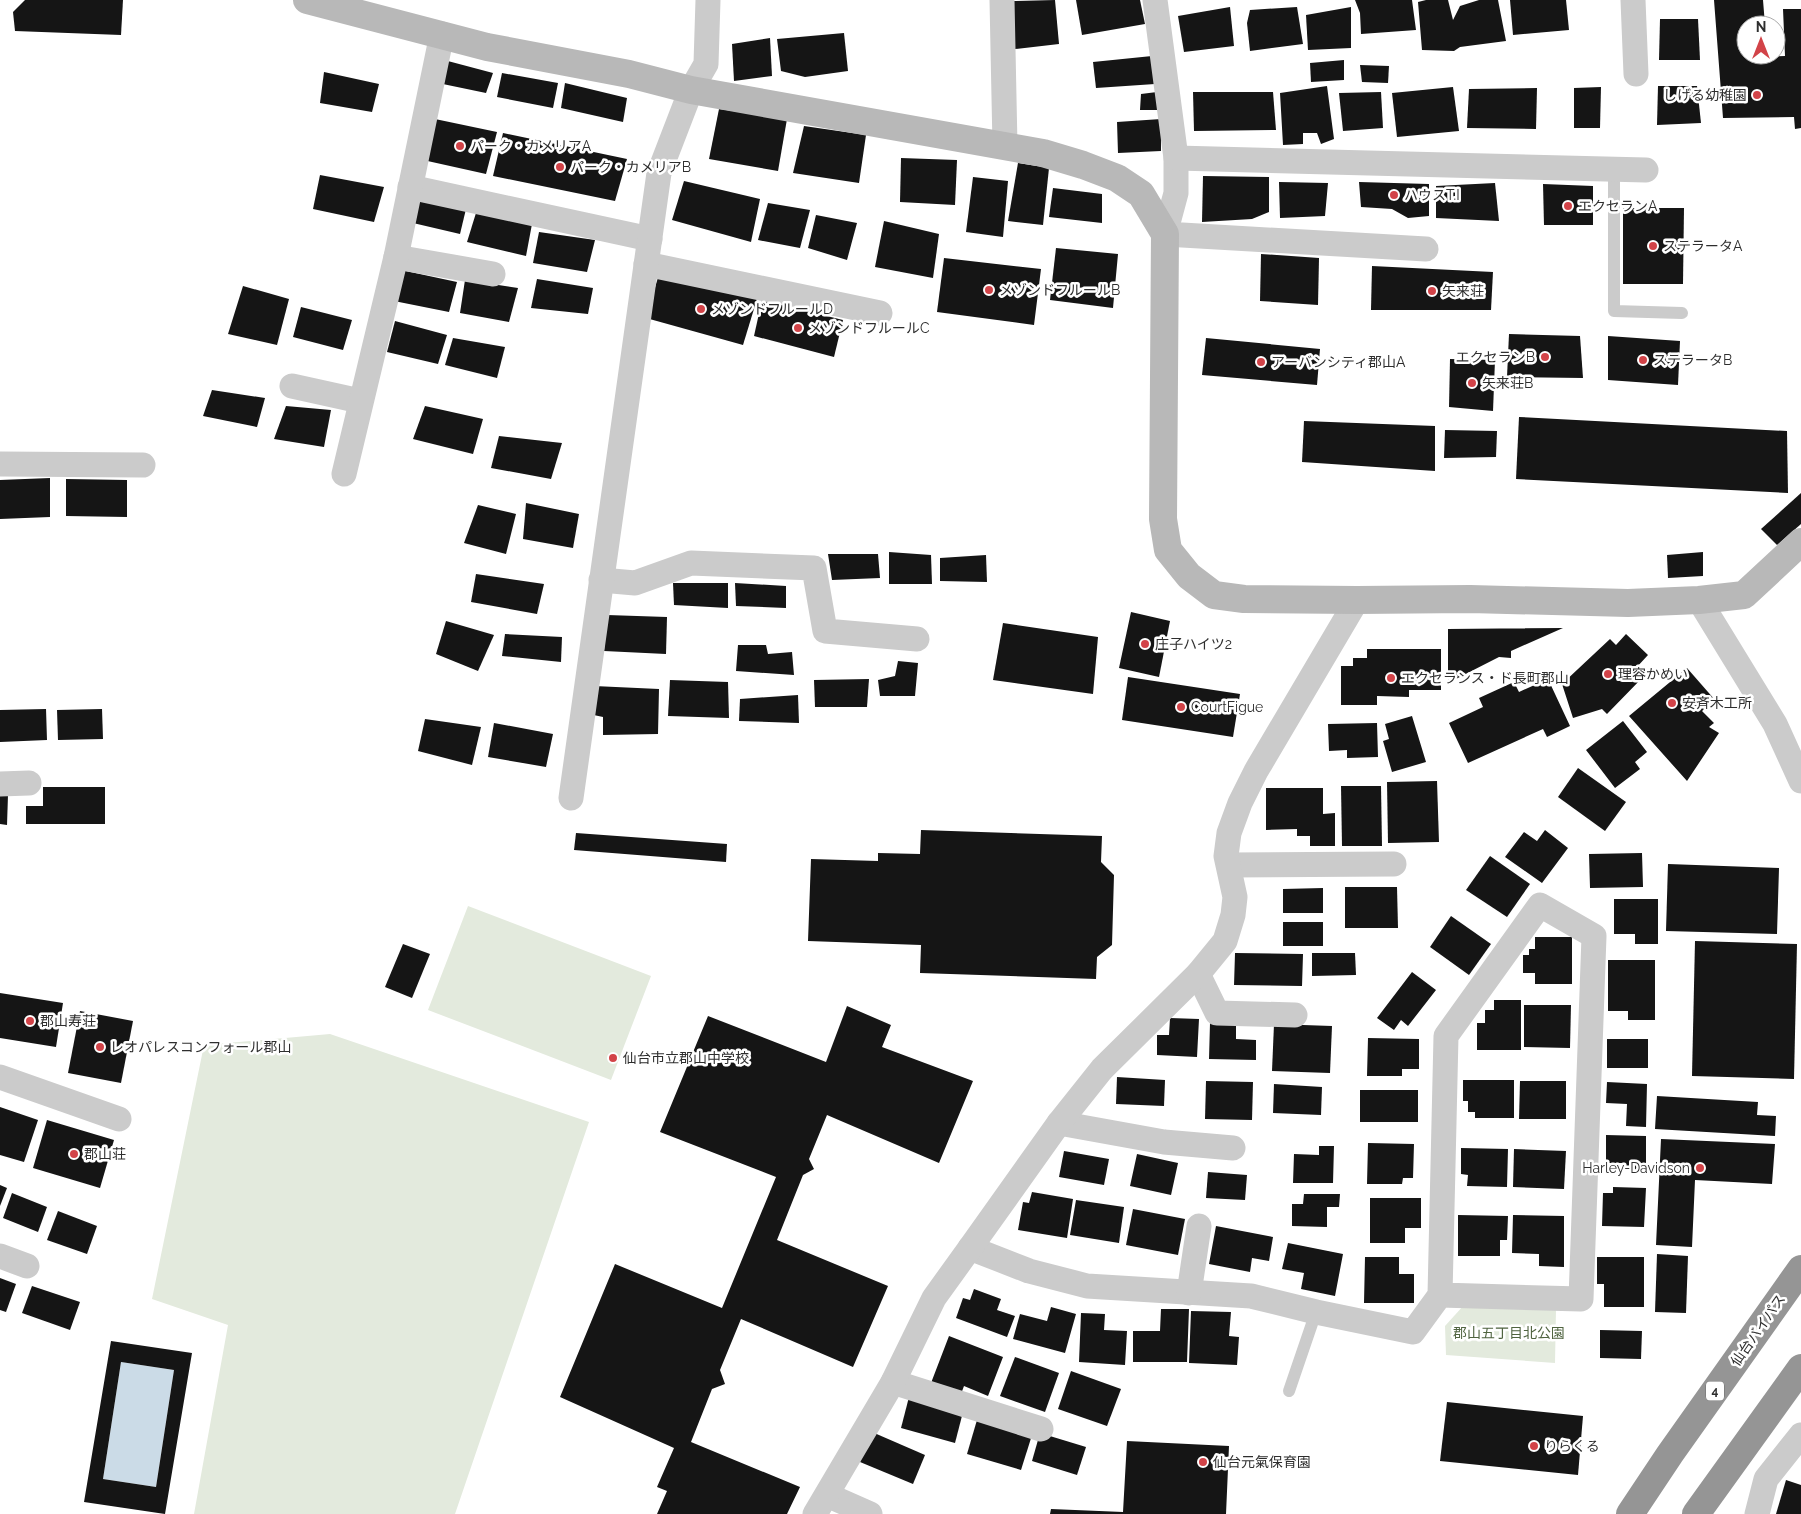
<svg xmlns="http://www.w3.org/2000/svg" width="1801" height="1514" font-family="Raleway,'Noto Sans JP',sans-serif">
<style>
.green{fill:#e3eadd}
.water{fill:#cbdbe7}
.building{fill:#151515;fill-rule:evenodd}
.lines{fill:none;stroke-linecap:round;stroke-linejoin:round}
.lane{stroke:#cbcbcb;stroke-width:12}
.street{stroke:#cbcbcb;stroke-width:25}
.secondary{stroke:#b8b8b8;stroke-width:28}
.highway{stroke:#959595;stroke-width:28}
.poi-dot{fill:#d24348;stroke:#fff;stroke-width:2}
.labels{text-anchor:middle;stroke-width:5;stroke-linejoin:round;paint-order:stroke}
.shield{fill:#fff;stroke:#6d6d6d;stroke-width:1}
.shield-label{font-size:12px;font-weight:bold;fill:#2e2e2e}
.poi-label{font-size:14px;fill:#2e2e2e;stroke:#fff;text-anchor:start}
.street-label{font-size:14px;fill:#2e2e2e;stroke:#fff}
.park-label{font-size:14px;fill:#506440;stroke:#fff}
</style>
<rect width="100%" height="100%" fill="#fff"/>
<g class="green">
<polygon points="468,906 651,976 611,1080 428,1010"/>
<polygon points="330,1034 589,1122 455,1514 194,1514 228,1325 152,1299 204,1045"/>
<polygon points="1464,1305 1556,1309 1555,1363 1446,1355 1445,1326"/>
</g>
<polygon class="water" points="121,1362 174,1370 156,1487 103,1479"/>
<g class="building">
<polygon points="25,0 123,0 121,35 15,31 13,12"/>
<polygon points="1055,0 1059,44 1015,49 1013,1"/>
<polygon points="1076,0 1140,0 1145,24 1082,35"/>
<polygon points="1355,0 1412,0 1416,30 1361,34 1360,13"/>
<polygon points="1426,0 1448,0 1453,20 1460,6 1479,0 1498,0 1506,41 1460,47 1454,51 1422,50 1418,2"/>
<polygon points="1510,0 1566,0 1569,30 1513,35"/>
<polygon points="1714,0 1763,0 1765,25 1746,25 1746,55 1766,55 1766,57 1785,56 1783,9 1801,9 1801,128 1795,129 1794,117 1723,118"/>
<polygon points="1230,7 1234,46 1184,52 1178,16"/>
<polygon points="1297,7 1303,44 1250,51 1247,23 1250,10"/>
<polygon points="1351,7 1351,48 1308,50 1306,15"/>
<polygon points="1660,19 1698,19 1700,60 1659,60"/>
<polygon points="844,33 848,71 805,77 781,71 777,39"/>
<polygon points="770,38 772,76 734,81 732,44"/>
<polygon points="1152,56 1155,84 1096,88 1093,62"/>
<polygon points="444,60 493,73 486,93 438,83"/>
<polygon points="1344,60 1344,80 1311,82 1310,63"/>
<polygon points="1360,65 1389,66 1388,83 1362,82"/>
<polygon points="324,72 379,84 372,112 320,103"/>
<polygon points="502,73 558,83 553,108 497,97"/>
<polygon points="565,83 627,98 623,122 561,108"/>
<polygon points="1327,86 1334,139 1321,144 1317,133 1303,133 1303,144 1283,145 1280,93"/>
<polygon points="1658,86 1697,86 1701,123 1657,125"/>
<polygon points="1453,87 1459,131 1397,137 1392,93"/>
<polygon points="1601,87 1600,128 1574,128 1574,88"/>
<polygon points="1537,88 1536,129 1467,128 1469,89"/>
<polygon points="1157,92 1159,110 1140,110 1141,94"/>
<polygon points="1193,92 1273,92 1276,130 1194,131"/>
<polygon points="1381,92 1383,128 1343,131 1339,93"/>
<polygon points="719,109 787,119 778,171 709,159"/>
<polygon points="435,119 497,132 486,174 423,160"/>
<polygon points="1161,119 1161,151 1118,153 1117,122"/>
<polygon points="804,126 866,135 859,183 793,173"/>
<polygon points="503,133 627,159 615,201 493,176"/>
<polygon points="901,158 957,160 955,205 900,202"/>
<polygon points="1018,163 1049,168 1043,225 1008,221"/>
<polygon points="320,175 384,187 374,222 313,209"/>
<polygon points="1203,176 1269,177 1269,212 1252,219 1202,222"/>
<polygon points="973,177 1008,181 1003,237 966,232"/>
<polygon points="684,181 760,199 751,242 672,220"/>
<polygon points="1279,182 1328,183 1325,216 1280,218"/>
<polygon points="1359,182 1429,184 1429,216 1408,218 1392,209 1361,207"/>
<polygon points="1495,183 1499,221 1436,218 1436,186"/>
<polygon points="1543,184 1593,186 1593,225 1544,225"/>
<polygon points="1053,188 1102,194 1102,223 1049,217"/>
<polygon points="420,198 466,209 460,234 413,223"/>
<polygon points="768,203 810,210 800,248 758,240"/>
<polygon points="1623,208 1684,208 1683,284 1623,284"/>
<polygon points="476,213 532,224 526,256 467,242"/>
<polygon points="816,215 857,223 847,260 808,248"/>
<polygon points="884,221 939,234 933,278 875,267"/>
<polygon points="539,232 595,240 587,272 533,263"/>
<polygon points="1056,248 1118,254 1113,308 1050,300"/>
<polygon points="1261,254 1319,258 1318,305 1260,301"/>
<polygon points="944,258 1041,269 1034,325 937,312"/>
<polygon points="1372,266 1493,272 1491,310 1371,310"/>
<polygon points="401,270 457,282 449,312 394,301"/>
<polygon points="659,274 757,299 743,345 646,318"/>
<polygon points="537,279 593,288 588,314 531,308"/>
<polygon points="465,280 518,288 509,322 460,313"/>
<polygon points="243,286 289,299 277,345 228,334"/>
<polygon points="762,300 843,320 834,357 754,336"/>
<polygon points="301,307 352,320 343,350 293,337"/>
<polygon points="395,321 447,335 438,364 387,352"/>
<polygon points="1509,334 1580,336 1583,378 1507,377"/>
<polygon points="1608,336 1680,341 1678,385 1608,380"/>
<polygon points="453,338 505,347 497,378 445,365"/>
<polygon points="1206,338 1320,349 1317,385 1202,375"/>
<polygon points="1450,359 1495,360 1493,411 1449,407"/>
<polygon points="212,390 265,398 257,427 203,416"/>
<polygon points="286,406 331,410 324,447 274,439"/>
<polygon points="425,406 483,419 473,454 413,439"/>
<polygon points="1519,417 1787,431 1788,493 1516,479"/>
<polygon points="1304,421 1435,426 1435,471 1302,462"/>
<polygon points="1445,430 1497,431 1496,457 1444,458"/>
<polygon points="499,436 562,443 551,479 491,468"/>
<polygon points="50,478 50,517 0,519 0,480"/>
<polygon points="66,479 127,480 127,517 66,516"/>
<polygon points="1801,493 1801,524 1777,545 1761,529"/>
<polygon points="526,503 579,514 573,548 523,539"/>
<polygon points="478,505 516,514 506,554 464,543"/>
<polygon points="889,552 931,555 932,584 889,584"/>
<polygon points="1703,552 1703,576 1668,578 1667,555"/>
<polygon points="828,554 878,554 880,578 832,580"/>
<polygon points="986,555 987,582 940,581 940,558"/>
<polygon points="476,574 544,584 537,614 471,602"/>
<polygon points="673,583 728,583 728,608 674,605"/>
<polygon points="735,583 786,586 786,608 736,606"/>
<polygon points="1131,612 1170,621 1159,677 1119,668"/>
<polygon points="607,615 667,617 666,654 604,651"/>
<polygon points="446,621 494,635 478,671 436,654"/>
<polygon points="1003,623 1098,637 1093,694 993,680"/>
<polygon points="1563,628 1511,651 1511,658 1499,657 1448,683 1448,629"/>
<polygon points="505,634 562,637 561,662 502,656"/>
<polygon points="1626,634 1648,655 1636,668 1644,676 1607,714 1602,709 1573,718 1562,684 1610,639 1616,645"/>
<polygon points="738,645 766,645 768,654 792,652 794,675 736,671"/>
<polygon points="1367,649 1441,649 1441,690 1409,690 1409,697 1377,696 1377,705 1341,705 1341,666 1353,666 1353,658 1367,658"/>
<polygon points="898,661 918,663 915,696 880,696 878,680 895,676"/>
<polygon points="1687,668 1715,700 1702,711 1714,723 1709,727 1719,733 1687,781 1629,716"/>
<polygon points="1128,677 1240,694 1233,737 1122,720"/>
<polygon points="869,679 867,707 815,707 814,680"/>
<polygon points="1548,679 1570,726 1547,737 1543,729 1468,763 1449,723 1483,707 1479,698 1514,682 1519,692"/>
<polygon points="670,680 728,682 729,718 668,716"/>
<polygon points="594,686 659,689 658,734 603,735 603,717 589,714"/>
<polygon points="798,695 799,723 739,721 740,699"/>
<polygon points="46,709 47,740 0,742 0,710"/>
<polygon points="102,709 103,739 58,740 57,710"/>
<polygon points="1412,716 1426,762 1392,772 1383,741 1389,739 1385,724"/>
<polygon points="425,719 481,727 472,765 418,751"/>
<polygon points="1623,721 1647,752 1635,762 1640,769 1615,788 1586,750"/>
<polygon points="494,723 553,734 546,767 488,757"/>
<polygon points="1377,723 1378,757 1347,758 1347,750 1329,751 1328,724"/>
<polygon points="1578,768 1626,802 1605,831 1558,797"/>
<polygon points="1437,781 1439,842 1388,843 1387,782"/>
<polygon points="1341,786 1381,786 1382,846 1342,846"/>
<polygon points="43,787 105,787 105,824 26,824 26,806 43,806"/>
<polygon points="1266,788 1323,788 1323,814 1335,813 1335,846 1310,846 1310,836 1297,836 1297,829 1266,830"/>
<polygon points="0,795 8,795 7,825 0,824"/>
<polygon points="921,830 1102,836 1101,862 1114,875 1112,945 1097,957 1096,979 920,973 921,945 808,941 811,859 878,861 878,853 920,854"/>
<polygon points="1545,830 1568,848 1542,883 1505,857 1524,832 1537,841"/>
<polygon points="576,833 727,844 726,862 574,850"/>
<polygon points="1642,853 1643,887 1590,888 1589,854"/>
<polygon points="1490,856 1530,884 1507,917 1466,890"/>
<polygon points="1668,864 1779,868 1777,934 1666,931"/>
<polygon points="1345,887 1397,887 1398,928 1345,928"/>
<polygon points="1323,888 1323,913 1283,913 1283,889"/>
<polygon points="1614,899 1658,899 1658,944 1635,944 1635,934 1614,934"/>
<polygon points="1451,916 1491,944 1469,975 1430,947"/>
<rect x="1283" y="922" width="40" height="24"/>
<polygon points="1535,937 1572,937 1572,984 1535,984 1535,973 1523,973 1523,955 1529,955 1529,949 1535,949"/>
<polygon points="1695,941 1797,944 1794,1079 1692,1076"/>
<polygon points="403,944 430,954 412,998 385,987"/>
<polygon points="1235,953 1303,954 1302,986 1234,985"/>
<polygon points="1312,953 1355,953 1356,975 1312,976"/>
<polygon points="1608,960 1655,960 1655,1020 1628,1020 1628,1011 1608,1011"/>
<polygon points="1412,972 1436,990 1408,1026 1401,1020 1394,1030 1377,1018"/>
<polygon points="0,993 63,1003 56,1047 0,1038"/>
<polygon points="1494,1000 1521,1000 1521,1050 1477,1050 1477,1023 1485,1023 1485,1010 1494,1010"/>
<polygon points="1524,1005 1571,1005 1570,1048 1524,1047"/>
<polygon points="847,1006 891,1025 882,1047 973,1081 939,1163 827,1115 809,1159 814,1169 803,1175 777,1240 888,1286 853,1367 741,1319 720,1370 725,1384 712,1389 691,1442 800,1487 787,1514 657,1514 667,1491 657,1487 674,1448 560,1397 615,1264 722,1308 776,1177 660,1132 708,1016 826,1062"/>
<polygon points="80,1011 133,1021 121,1083 68,1073"/>
<polygon points="1170,1018 1199,1019 1197,1057 1157,1055 1157,1035 1169,1035"/>
<polygon points="1210,1023 1236,1023 1236,1039 1256,1040 1256,1060 1209,1059"/>
<polygon points="1274,1024 1332,1026 1330,1073 1272,1071"/>
<polygon points="1368,1038 1419,1039 1419,1069 1402,1069 1402,1076 1367,1076"/>
<rect x="1607" y="1039" width="41" height="29"/>
<polygon points="1117,1077 1165,1080 1164,1106 1116,1104"/>
<polygon points="1463,1080 1514,1080 1514,1118 1475,1118 1475,1112 1468,1112 1468,1101 1463,1101"/>
<polygon points="1206,1081 1253,1082 1252,1120 1205,1119"/>
<polygon points="1520,1081 1566,1081 1566,1119 1519,1119"/>
<polygon points="1607,1082 1647,1084 1646,1127 1626,1126 1627,1104 1606,1103"/>
<polygon points="1274,1084 1322,1087 1321,1115 1273,1113"/>
<rect x="1360" y="1090" width="58" height="32"/>
<polygon points="1657,1096 1758,1102 1757,1115 1776,1116 1775,1136 1655,1129"/>
<polygon points="0,1107 38,1120 24,1162 0,1155"/>
<polygon points="47,1120 114,1140 100,1188 33,1168"/>
<polygon points="1606,1135 1646,1136 1646,1170 1625,1169 1625,1163 1606,1163"/>
<polygon points="1661,1139 1775,1144 1772,1184 1695,1180 1692,1247 1656,1245"/>
<polygon points="1368,1143 1414,1144 1413,1178 1403,1178 1402,1184 1367,1184"/>
<polygon points="1319,1146 1334,1146 1333,1183 1293,1183 1294,1154 1319,1155"/>
<polygon points="1461,1148 1508,1149 1507,1187 1467,1186 1468,1175 1461,1174"/>
<polygon points="1514,1149 1566,1151 1564,1189 1513,1187"/>
<polygon points="1064,1151 1109,1159 1104,1185 1059,1177"/>
<polygon points="1137,1154 1178,1163 1171,1195 1130,1186"/>
<polygon points="1208,1172 1247,1175 1245,1200 1206,1198"/>
<polygon points="0,1185 7,1188 0,1206"/>
<polygon points="1613,1187 1646,1188 1644,1227 1602,1226 1603,1193 1613,1193"/>
<polygon points="1032,1192 1073,1199 1067,1238 1018,1230 1023,1202 1029,1203"/>
<polygon points="12,1193 47,1207 38,1232 3,1218"/>
<polygon points="1304,1194 1340,1194 1339,1207 1327,1207 1327,1227 1292,1226 1292,1204 1303,1204"/>
<polygon points="1370,1198 1421,1198 1421,1228 1405,1228 1405,1243 1370,1243"/>
<polygon points="1076,1200 1124,1207 1119,1243 1070,1235"/>
<polygon points="1133,1209 1185,1219 1178,1255 1126,1245"/>
<polygon points="58,1211 97,1226 87,1254 47,1240"/>
<polygon points="1458,1215 1508,1216 1507,1240 1500,1240 1500,1256 1458,1256"/>
<polygon points="1513,1215 1564,1216 1564,1267 1539,1266 1539,1254 1512,1253"/>
<polygon points="1216,1226 1273,1237 1269,1261 1252,1258 1250,1272 1209,1264"/>
<polygon points="1288,1243 1343,1254 1335,1296 1301,1289 1304,1273 1282,1269"/>
<polygon points="1657,1254 1688,1256 1686,1313 1655,1312"/>
<polygon points="1365,1257 1399,1257 1399,1274 1414,1274 1414,1303 1364,1303"/>
<polygon points="1597,1257 1644,1257 1644,1307 1604,1307 1604,1284 1597,1284"/>
<polygon points="0,1278 16,1284 6,1312 0,1310"/>
<polygon points="32,1286 80,1302 70,1330 22,1313"/>
<polygon points="974,1289 1001,1299 997,1310 1015,1316 1007,1337 956,1318 963,1298 970,1300"/>
<polygon points="1051,1307 1076,1314 1065,1353 1013,1339 1020,1314 1047,1321"/>
<polygon points="1161,1309 1189,1309 1187,1362 1133,1362 1133,1331 1160,1331"/>
<polygon points="1191,1311 1231,1312 1229,1336 1239,1337 1237,1365 1189,1363"/>
<polygon points="1081,1313 1105,1314 1104,1330 1127,1331 1125,1365 1079,1362"/>
<polygon points="1600,1330 1642,1331 1641,1359 1600,1358"/>
<polygon points="949,1336 1003,1357 988,1396 964,1386 961,1394 931,1383"/>
<path d="M111,1341L192,1353L165,1514L84,1502ZM121,1362L174,1370L156,1487L103,1479Z"/>
<polygon points="1015,1357 1059,1373 1045,1412 1000,1396"/>
<polygon points="1071,1371 1121,1389 1107,1426 1058,1409"/>
<polygon points="909,1397 963,1412 955,1443 901,1428"/>
<polygon points="1447,1402 1583,1416 1578,1475 1440,1461"/>
<polygon points="977,1420 1032,1435 1021,1470 967,1454"/>
<polygon points="872,1432 925,1455 913,1484 860,1462"/>
<polygon points="1040,1433 1086,1447 1077,1475 1032,1461"/>
<polygon points="1127,1441 1229,1446 1226,1514 1050,1514 1051,1509 1123,1512"/>
<polygon points="1786,1480 1801,1485 1801,1514 1776,1514"/>
</g>
<g class="lines">
<g class="lane">
<polyline points="1614,169 1614,311 1682,313"/>
<polyline points="1289,1391 1316,1312"/>
</g>
<g class="street">
<polyline points="1002,0 1005,146"/>
<polyline points="1155,0 1176,158 1176,193 1165,234 1426,249"/>
<polyline points="1633,0 1636,74"/>
<polyline points="1176,158 1646,170"/>
<polyline points="410,187 650,239"/>
<polyline points="396,257 493,274"/>
<polyline points="646,264 880,313"/>
<polyline points="292,386 360,401"/>
<polyline points="0,464 143,465"/>
<polyline points="344,474 396,257 442,34"/>
<polyline points="601,580 635,583 691,563 814,568 825,631 917,639"/>
<polyline points="1699,600 1775,724 1801,781"/>
<polyline points="0,784 29,783"/>
<polyline points="571,798 659,173 691,90 706,64 708,0"/>
<polyline points="1229,865 1394,864"/>
<polyline points="1198,974 1217,1013 1295,1015"/>
<polyline points="0,1077 119,1119"/>
<polyline points="1059,1123 1164,1142 1233,1148"/>
<polyline points="970,1248 1029,1271 1087,1286 1251,1296 1316,1312 1413,1332 1440,1295 1446,1036 1540,905 1594,936 1581,1299 1440,1295"/>
<polyline points="0,1256 27,1266"/>
<polyline points="1189,1293 1199,1226"/>
<polyline points="893,1382 1041,1429"/>
<polyline points="827,1495 870,1514"/>
<polyline points="815,1514 893,1382 934,1298 970,1248 1059,1123 1102,1069 1198,974 1225,941 1233,915 1235,897 1226,856 1229,833 1240,803 1256,771 1357,600"/>
<polyline points="1757,1514 1766,1479 1801,1435"/>
</g>
<polyline class="secondary" points="307,0 487,47 629,74 691,90 1043,153 1083,165 1117,178 1141,194 1165,234 1163,519 1168,550 1189,576 1214,595 1244,599 1357,600 1470,599 1628,603 1699,600 1744,595 1801,542"/>
<g class="highway">
<polyline points="1630,1514 1670,1454 1801,1269"/>
<polyline points="1696,1514 1801,1368"/>
</g>
</g>
<g class="poi-dot">
<circle cx="1757" cy="95" r="5"/>
<circle cx="460" cy="146" r="5"/>
<circle cx="560" cy="167" r="5"/>
<circle cx="1394" cy="195" r="5"/>
<circle cx="1568" cy="206" r="5"/>
<circle cx="1653" cy="246" r="5"/>
<circle cx="989" cy="290" r="5"/>
<circle cx="1432" cy="291" r="5"/>
<circle cx="701" cy="309" r="5"/>
<circle cx="798" cy="328" r="5"/>
<circle cx="1545" cy="357" r="5"/>
<circle cx="1643" cy="360" r="5"/>
<circle cx="1261" cy="362" r="5"/>
<circle cx="1472" cy="383" r="5"/>
<circle cx="1145" cy="644" r="5"/>
<circle cx="1608" cy="674" r="5"/>
<circle cx="1391" cy="678" r="5"/>
<circle cx="1672" cy="703" r="5"/>
<circle cx="1181" cy="707" r="5"/>
<circle cx="30" cy="1021" r="5"/>
<circle cx="100" cy="1047" r="5"/>
<circle cx="613" cy="1058" r="5"/>
<circle cx="74" cy="1154" r="5"/>
<circle cx="1700" cy="1168" r="5"/>
<circle cx="1534" cy="1446" r="5"/>
<circle cx="1203" cy="1462" r="5"/>
</g>
<g class="labels">
<rect class="shield" x="1706" y="1381.5" width="18" height="19" rx="4"/>
<g class="shield-label">
<text x="1715" y="1395">4</text>
</g>
<g class="poi-label">
<text x="1747" y="100" text-anchor="end">しげる幼稚園</text>
<text x="470" y="151">パーク・カメリアA</text>
<text x="570" y="172">パーク・カメリアB</text>
<text x="1404" y="200">ハウスT.I</text>
<text x="1578" y="211">エクセランA</text>
<text x="1663" y="251">ステラータA</text>
<text x="999" y="295">メゾンドフルールB</text>
<text x="1442" y="296">矢来荘</text>
<text x="711" y="314">メゾンドフルールD</text>
<text x="808" y="333">メゾンドフルールC</text>
<text x="1535" y="362" text-anchor="end">エクセランB</text>
<text x="1653" y="365">ステラータB</text>
<text x="1271" y="367">アーバンシティ郡山A</text>
<text x="1482" y="388">矢来荘B</text>
<text x="1155" y="649">庄子ハイツ2</text>
<text x="1618" y="679">理容かめい</text>
<text x="1401" y="683">エクセランス・ド長町郡山</text>
<text x="1682" y="708">安斉木工所</text>
<text x="1191" y="712">CourtFigue</text>
<text x="40" y="1026">郡山寿荘</text>
<text x="110" y="1052">レオパレスコンフォール郡山</text>
<text x="623" y="1063">仙台市立郡山中学校</text>
<text x="84" y="1159">郡山荘</text>
<text x="1690" y="1173" text-anchor="end">Harley-Davidson</text>
<text x="1544" y="1451">りらくる</text>
<text x="1213" y="1467">仙台元氣保育園</text>
</g>
<g class="street-label">
<text transform="translate(1758 1330) rotate(-55)" y="5">仙台バイパス</text>
</g>
<g class="park-label">
<text x="1509" y="1338">郡山五丁目北公園</text>
</g>
</g>
<g transform="translate(1761 40)"><circle r="24" fill="#ffffff" stroke="#ababab"/>
<path d="M0-4L9 19L0 12L-9 19Z" fill="#d24348"/>
<text y="-8" font-size="14" font-weight="bold" text-anchor="middle" fill="#2e2e2e">N</text>
</g>
</svg>
